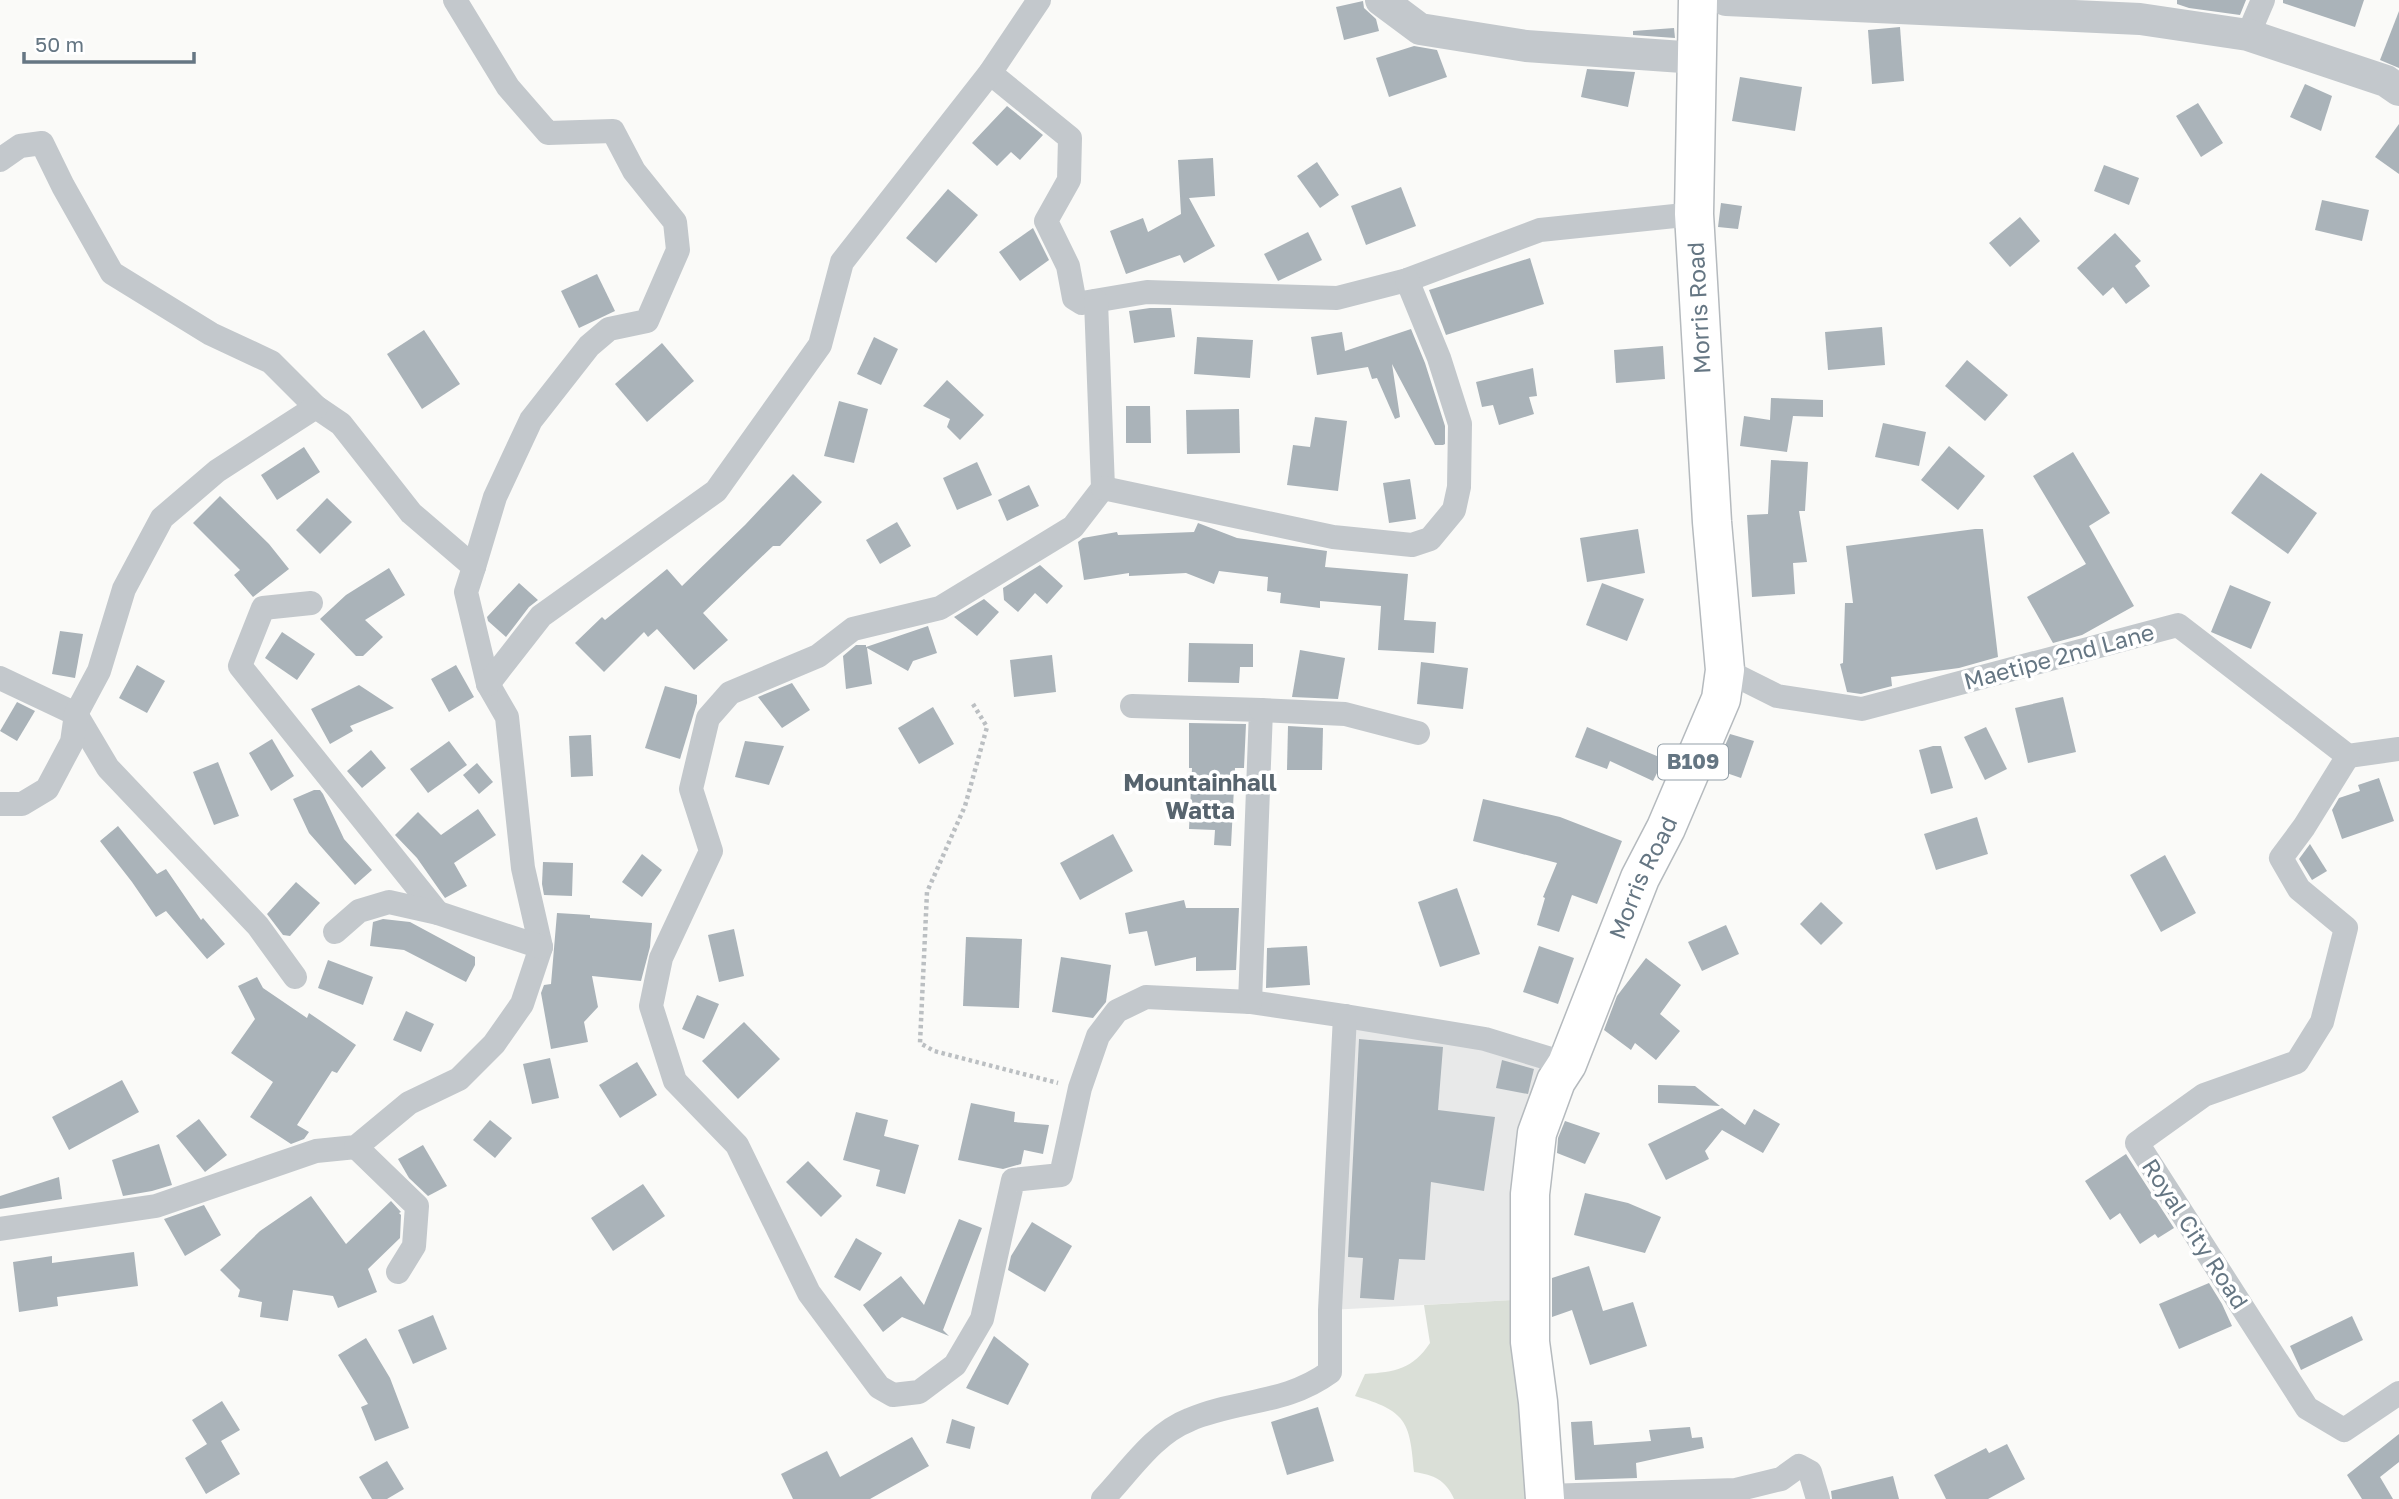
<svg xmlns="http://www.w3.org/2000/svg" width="2399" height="1499" font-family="'Golos Text',sans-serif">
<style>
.built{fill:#e8e9e9}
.green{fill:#dadfd7}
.building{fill:#aab3b9}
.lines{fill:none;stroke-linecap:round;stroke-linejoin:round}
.primary-casing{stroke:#b5babe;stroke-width:41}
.path{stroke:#bbbfc2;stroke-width:4.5;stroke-dasharray:3.5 3.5;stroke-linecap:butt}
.minor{stroke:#c3c8cc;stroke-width:24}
.tertiary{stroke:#c3c8cc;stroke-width:32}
.primary{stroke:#fff;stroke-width:38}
.labels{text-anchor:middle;stroke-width:7;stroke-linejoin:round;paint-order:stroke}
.shield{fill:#fff;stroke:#939fa8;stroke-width:2}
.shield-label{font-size:21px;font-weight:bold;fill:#657683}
.street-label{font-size:23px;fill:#657683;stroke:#fff}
.neighbourhood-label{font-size:24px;font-weight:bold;fill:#57646e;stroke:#fff}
</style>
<rect width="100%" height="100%" fill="#fafaf8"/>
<polygon class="built" points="1345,1016 1567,1064 1529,1299 1330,1310"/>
<path class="green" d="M1529,1299L1545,1499H1454C1446,1480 1434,1475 1414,1472C1410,1421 1406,1411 1355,1396L1365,1374C1395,1372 1413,1369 1430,1343L1424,1305Z"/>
<g class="building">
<polygon points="2177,0 2246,0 2240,15 2189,8 2177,4"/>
<polygon points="2283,0 2364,0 2355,27 2283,3"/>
<polygon points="1363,1 1364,8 1376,19 1379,31 1344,40 1336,7"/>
<polygon points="2399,11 2399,68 2380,60"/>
<polygon points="1900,27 1904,81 1872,84 1868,30"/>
<polygon points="1674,28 1675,38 1633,35 1633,31"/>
<polygon points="1414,46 1437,50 1447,77 1389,97 1376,58"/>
<polygon points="1587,69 1635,72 1628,107 1581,97"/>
<polygon points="1740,77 1802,87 1795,131 1732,121"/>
<polygon points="2305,84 2332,96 2321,131 2290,117"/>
<polygon points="2198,103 2223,143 2201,157 2176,116"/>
<polygon points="1007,106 1043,135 1020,160 1011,152 997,166 972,143"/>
<polygon points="2399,124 2399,174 2375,157"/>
<polygon points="1213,158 1215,196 1189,198 1215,246 1184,263 1180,255 1126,274 1110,231 1143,218 1148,232 1181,214 1178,160"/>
<polygon points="1317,162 1339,195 1320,208 1297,176"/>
<polygon points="2104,165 2139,178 2129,205 2094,191"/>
<polygon points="1401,187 1416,226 1366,245 1351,206"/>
<polygon points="948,189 978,215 936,263 906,238"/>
<polygon points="2322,200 2369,210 2362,241 2315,230"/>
<polygon points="1721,203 1742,206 1738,229 1718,227"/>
<polygon points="2020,217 2040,241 2010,267 1989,243"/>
<polygon points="1033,228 1049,260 1020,281 999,252"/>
<polygon points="1308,232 1322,260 1278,281 1264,254"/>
<polygon points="2115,233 2141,261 2135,266 2150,286 2126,304 2113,287 2103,296 2077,268"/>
<polygon points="1530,258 1544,304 1446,335 1429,290"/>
<polygon points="597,274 615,311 579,328 561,291"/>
<polygon points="1150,308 1171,308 1175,337 1134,343 1129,311"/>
<polygon points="1882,327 1885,365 1828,370 1825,332"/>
<polygon points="1411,329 1425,363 1445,426 1445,444 1443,445 1435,445 1392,364 1400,417 1395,419 1377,378 1372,379 1368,367 1317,375 1311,337 1342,332 1345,351"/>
<polygon points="424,330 460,384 422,409 387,354"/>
<polygon points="874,337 898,349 881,385 857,374"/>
<polygon points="1197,337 1253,340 1250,378 1194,374"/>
<polygon points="662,343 694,381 647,422 615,384"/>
<polygon points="1663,346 1665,379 1616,383 1614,350"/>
<polygon points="1967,360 2008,395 1985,421 1945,386"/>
<polygon points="1533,368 1537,396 1529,397 1534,414 1499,425 1493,405 1482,407 1476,382"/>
<polygon points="947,380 984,415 960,440 947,427 950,419 923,406"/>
<polygon points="1771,398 1823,400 1823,417 1793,416 1787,452 1740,446 1744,416 1770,420"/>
<polygon points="839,401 868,409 854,463 824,456"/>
<polygon points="1126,406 1150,406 1151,443 1126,443"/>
<polygon points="1239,409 1240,453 1187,454 1186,410"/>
<polygon points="1315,417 1347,421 1338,491 1287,485 1293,445 1310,447"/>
<polygon points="1883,423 1926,432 1919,466 1875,457"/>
<polygon points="1949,446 1985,476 1958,510 1921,480"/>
<polygon points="304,447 320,472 277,500 261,475"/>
<polygon points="2073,452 2110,513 2089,526 2134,606 2082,635 2053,643 2027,597 2086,564 2033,476"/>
<polygon points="1771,460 1808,462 1805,511 1799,511 1807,562 1793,563 1795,594 1752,597 1747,515 1768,514"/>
<polygon points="977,462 992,495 957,510 943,478"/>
<polygon points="2261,473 2317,513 2288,554 2231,513"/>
<polygon points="793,474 822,502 780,546 773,546 703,613 728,640 694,670 657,629 648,637 644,632 604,672 575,643 602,617 605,620 667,569 682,586 745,525"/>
<polygon points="1410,479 1416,519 1389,523 1383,483"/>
<polygon points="1029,485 1039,506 1007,521 998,500"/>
<polygon points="220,496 269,544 289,569 253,597 234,575 240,570 193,523"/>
<polygon points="327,498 352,522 320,554 296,530"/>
<polygon points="897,522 911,546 880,564 866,540"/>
<polygon points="1198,523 1237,538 1327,551 1325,567 1408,574 1404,620 1436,622 1434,653 1378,650 1381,606 1320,601 1320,608 1280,603 1281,593 1267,591 1268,577 1219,571 1214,584 1186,573 1129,576 1129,573 1084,580 1078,542 1083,538 1117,532 1118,535 1194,532"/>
<polygon points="1638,529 1645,573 1587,582 1580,538"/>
<polygon points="1975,529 1983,529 1998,657 1959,668 1891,677 1892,686 1861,694 1847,692 1840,664 1843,663 1845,603 1853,603 1846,546"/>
<polygon points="1040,565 1063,586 1047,604 1035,593 1018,612 1004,600 1003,588"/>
<polygon points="389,568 405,595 365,620 383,637 363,656 356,656 320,619 346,595"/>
<polygon points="519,583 538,600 529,607 506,637 488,621 487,617"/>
<polygon points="1602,583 1644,599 1627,641 1586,625"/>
<polygon points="2230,585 2271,602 2251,649 2211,632"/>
<polygon points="984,599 999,612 977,636 954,617"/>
<polygon points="928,626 937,653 913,661 908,671 867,648 872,684 846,689 843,656 856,645 866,645 866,647"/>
<polygon points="60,631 83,634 75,678 52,674"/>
<polygon points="282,632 315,654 297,680 265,658"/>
<polygon points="1189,643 1253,644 1253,667 1240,667 1239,683 1188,682"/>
<polygon points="1300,650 1345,658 1338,699 1292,697"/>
<polygon points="1052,655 1056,692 1014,697 1010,660"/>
<polygon points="1421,662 1468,668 1463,709 1417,704"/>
<polygon points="137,665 165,681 147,713 119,698"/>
<polygon points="456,665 474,697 449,712 431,679"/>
<polygon points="792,683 810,710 782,728 758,697"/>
<polygon points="359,685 394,708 350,726 353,731 330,744 311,709"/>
<polygon points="665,686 697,695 697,703 680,759 645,748"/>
<polygon points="2063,697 2076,752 2028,763 2015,708"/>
<polygon points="17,702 35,711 17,741 0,731"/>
<polygon points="933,707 954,744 919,764 898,728"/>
<polygon points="1189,723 1246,724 1244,768 1235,768 1231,846 1214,845 1215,830 1189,829 1192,768 1189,768"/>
<polygon points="1288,726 1323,728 1322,770 1287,770"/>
<polygon points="1587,727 1664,759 1653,781 1610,761 1607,769 1575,757"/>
<polygon points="1986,727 2007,769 1985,780 1964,737"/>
<polygon points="1730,734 1754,741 1741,778 1715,769"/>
<polygon points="591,735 593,776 571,777 569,736"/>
<polygon points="272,739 294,776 271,791 249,753"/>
<polygon points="449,741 467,765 428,793 410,769"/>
<polygon points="745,741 784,746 769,785 735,777"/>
<polygon points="1933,746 1941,746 1953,788 1931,794 1919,750"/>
<polygon points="371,750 386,768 362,788 347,771"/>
<polygon points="218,762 239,816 214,825 193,772"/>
<polygon points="477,763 493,782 479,794 463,775"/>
<polygon points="2379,778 2394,821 2342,839 2332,810 2339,798 2360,791 2358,785"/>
<polygon points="314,790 320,790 323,794 344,839 372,870 355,885 309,833 293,799"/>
<polygon points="1483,799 1560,817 1622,841 1597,904 1572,895 1559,932 1537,925 1545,898 1543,897 1557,863 1473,841"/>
<polygon points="478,809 496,835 454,863 467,886 445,898 417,858 395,835 418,812 441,835"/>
<polygon points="1977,817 1988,854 1936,870 1924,834"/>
<polygon points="118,826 157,874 166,869 201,920 203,918 225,944 207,959 166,911 156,917 132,882 100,841"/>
<polygon points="1113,834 1133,871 1080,900 1060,863"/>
<polygon points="2310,844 2327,871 2312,880 2299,859"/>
<polygon points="642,854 662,870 642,897 622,882"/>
<polygon points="2165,855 2196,913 2161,932 2130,875"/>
<polygon points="543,862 573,863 572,896 544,895 542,884"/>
<polygon points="296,882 320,903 290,936 283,935 267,914"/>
<polygon points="1457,888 1480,954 1440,967 1418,902"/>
<polygon points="1184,900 1186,908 1239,908 1236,970 1196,971 1196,957 1155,966 1147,931 1129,934 1125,913"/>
<polygon points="1821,902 1843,923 1821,945 1800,924"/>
<polygon points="557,913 590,915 590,918 652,923 650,947 641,981 592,976 598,1007 584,1022 588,1042 551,1049 541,993 544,985 551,984"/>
<polygon points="383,919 410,922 475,957 475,965 466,982 404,950 370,946 373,922"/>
<polygon points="1726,925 1739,954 1702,971 1688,942"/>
<polygon points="734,929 744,976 719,982 708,935"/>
<polygon points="966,937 1022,939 1019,1008 963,1006"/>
<polygon points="1307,946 1310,985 1266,988 1267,948"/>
<polygon points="1539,946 1574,958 1558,1004 1523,992"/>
<polygon points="1061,957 1111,965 1106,1002 1093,1018 1052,1012"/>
<polygon points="1646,958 1681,985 1660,1014 1680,1031 1656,1060 1635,1043 1631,1050 1604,1030 1617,996"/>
<polygon points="328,960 373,977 363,1005 318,988"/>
<polygon points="257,977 263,988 307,1018 309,1013 356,1045 337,1073 332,1071 297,1125 309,1132 304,1139 291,1144 250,1117 273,1082 231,1053 255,1019 238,986"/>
<polygon points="697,995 719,1004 704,1039 682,1029"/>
<polygon points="406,1011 434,1024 421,1052 393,1040"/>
<polygon points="744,1022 780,1059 738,1099 702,1061"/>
<polygon points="1359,1039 1443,1047 1438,1110 1495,1117 1484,1191 1431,1182 1425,1260 1399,1259 1394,1300 1360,1298 1363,1258 1348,1257"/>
<polygon points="550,1058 559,1098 532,1104 523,1064"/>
<polygon points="1502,1060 1534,1069 1528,1094 1496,1088"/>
<polygon points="637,1062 657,1095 620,1118 599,1085"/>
<polygon points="122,1080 139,1112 69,1150 52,1117"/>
<polygon points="1658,1085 1695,1086 1720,1106 1658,1103"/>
<polygon points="971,1103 1015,1112 1014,1122 1049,1125 1043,1154 1024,1150 1021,1164 1003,1169 958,1160"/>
<polygon points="1722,1108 1745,1125 1754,1109 1780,1124 1763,1153 1722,1130 1705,1151 1709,1159 1666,1180 1648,1144"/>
<polygon points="856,1112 888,1120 884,1136 919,1145 905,1194 876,1186 880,1170 843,1160"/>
<polygon points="199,1119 227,1155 205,1172 176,1136"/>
<polygon points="490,1120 512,1138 495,1158 473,1140"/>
<polygon points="1565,1121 1600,1133 1585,1164 1557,1153 1558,1138"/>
<polygon points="159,1144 172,1185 152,1191 123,1196 112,1160"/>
<polygon points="423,1145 447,1186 428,1196 409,1178 398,1159"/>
<polygon points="2126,1154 2174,1228 2158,1238 2155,1234 2140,1244 2120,1213 2110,1220 2085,1181"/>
<polygon points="808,1161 842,1196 821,1217 786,1182"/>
<polygon points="59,1177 62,1199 0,1209 0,1196"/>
<polygon points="643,1184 665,1216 613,1251 591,1218"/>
<polygon points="1585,1193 1628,1203 1661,1217 1645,1253 1574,1235"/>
<polygon points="311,1196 346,1244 391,1201 401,1212 399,1213 401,1215 400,1238 368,1269 377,1292 338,1308 333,1296 293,1290 288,1321 260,1317 262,1302 238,1297 240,1290 220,1270 260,1231"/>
<polygon points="204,1205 221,1235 185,1256 164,1219"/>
<polygon points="959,1219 982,1228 943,1330 949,1336 902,1317 883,1332 863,1305 901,1276 924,1305"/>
<polygon points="1032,1222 1072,1246 1045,1292 1008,1270 1011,1256"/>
<polygon points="856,1238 882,1253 860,1291 834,1277"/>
<polygon points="134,1252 138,1286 57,1297 58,1306 19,1312 13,1262 52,1256 52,1263"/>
<polygon points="1589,1266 1603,1311 1633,1302 1647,1346 1590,1365 1572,1310 1552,1317 1552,1278"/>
<polygon points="2209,1283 2222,1304 2232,1326 2179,1349 2159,1304"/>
<polygon points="433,1315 447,1349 413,1364 398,1330"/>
<polygon points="2352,1316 2363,1340 2301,1370 2290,1346"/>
<polygon points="994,1336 1029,1364 1008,1405 966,1388"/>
<polygon points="366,1338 390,1378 409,1428 375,1441 361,1407 368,1404 338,1355"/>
<polygon points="222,1401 240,1430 221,1441 240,1474 206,1494 185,1458 207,1444 192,1420"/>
<polygon points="1318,1407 1334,1461 1287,1475 1271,1422"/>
<polygon points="952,1419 975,1427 970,1449 946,1443"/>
<polygon points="1592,1421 1594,1445 1651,1441 1649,1430 1690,1427 1692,1438 1702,1437 1704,1448 1636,1463 1637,1478 1575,1480 1571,1422"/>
<polygon points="2399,1434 2399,1462 2380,1477 2393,1499 2362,1499 2347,1475"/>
<polygon points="912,1437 929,1466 870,1499 793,1499 781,1474 827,1451 840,1477"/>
<polygon points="2007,1444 2025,1479 1988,1499 1946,1499 1934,1475 1986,1448 1989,1453"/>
<polygon points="387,1461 404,1489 387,1499 372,1499 359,1477"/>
<polygon points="1893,1476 1899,1499 1832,1499 1831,1491"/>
</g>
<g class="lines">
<g class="primary-casing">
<g id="primary">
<path id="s1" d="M1545,1499L1538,1402L1530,1342V1194L1537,1133L1556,1081L1567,1064L1640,878L1666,828L1721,699L1725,670L1712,522L1694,214L1698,0"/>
</g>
</g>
<polyline class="path" points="973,704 987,727 965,806 927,892 920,1043 934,1051 1058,1083"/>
<g class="minor">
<polyline points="455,0 508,87 548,133 613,131 634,171 675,222 678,250 647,321 609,329 589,346 531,420 495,497 474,567"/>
<polyline points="2248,35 2263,0"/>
<polyline points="990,73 1070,138 1069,180 1046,221 1068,266 1074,298 1082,303 1147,292 1337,298 1407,280 1540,230 1694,214"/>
<polyline points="0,160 20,146 42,143 63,186 112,273 211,334 271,362 316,407 341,424 411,513 474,567 466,592 488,684 507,717 523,868 541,947 522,1004 494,1044 459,1079 409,1103 356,1147 316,1151 156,1206 0,1229"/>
<polyline points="1096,301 1103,488 1073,527 940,608 853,629 818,656 730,693 708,718 691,789 711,851 661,958 651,1006 675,1081 737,1145 809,1293 879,1387 893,1395 919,1392 955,1365 982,1319 1013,1180 1061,1175 1080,1088 1098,1036 1117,1011 1146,997 1250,1002 1345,1016 1485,1039 1567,1064"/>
<polyline points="1103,488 1333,537 1412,545 1430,539 1454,510 1459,487 1460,424 1439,358 1407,280"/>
<polyline points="311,603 263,608 240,666 438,913"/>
<polyline points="1725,670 1777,696 1862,709 2178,625 2348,756 2399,749"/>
<polyline points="0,678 76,714 108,768 258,926 295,977"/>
<polyline points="488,684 541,616 716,491 820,345 842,262 990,73 1039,0"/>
<polyline points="1132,706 1261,710 1250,1002"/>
<polyline points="1261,710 1345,714 1418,733"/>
<polyline points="2348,756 2304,827 2281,858 2299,889 2346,928 2322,1022 2297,1062 2204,1095 2137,1143 2307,1408 2344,1430 2399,1393"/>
<polyline points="0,804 22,804 47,789 72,742 76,714 99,671 124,589 162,518 217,471 316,407"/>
<polyline points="335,932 359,911 389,902 438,913 541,947"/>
<polyline points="356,1147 417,1206 414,1246 398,1272"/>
<polyline points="1545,1496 1736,1490 1781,1479 1799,1466 1810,1472 1818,1499"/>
<path d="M1103,1499C1129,1472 1153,1434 1189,1420C1237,1399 1285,1405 1330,1372V1310L1345,1016"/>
</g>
<g class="tertiary">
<polyline points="1381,0 1420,29 1526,46 1697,58"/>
<polyline points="1726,0 2140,19 2248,35 2386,81 2399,90"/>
</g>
<use href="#primary" class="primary"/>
</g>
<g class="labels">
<rect class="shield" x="1658" y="744.5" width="70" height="35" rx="5"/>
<g class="shield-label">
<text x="1693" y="769">B109</text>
</g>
<g class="street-label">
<text transform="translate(1699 308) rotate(-93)" y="8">Morris Road</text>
<text transform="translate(2059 657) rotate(-15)" y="8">Maetipe 2nd Lane</text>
<text dy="8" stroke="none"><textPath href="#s1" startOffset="644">Morris Road</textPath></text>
<text transform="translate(2195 1234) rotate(57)" y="8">Royal City Road</text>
</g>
<g class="neighbourhood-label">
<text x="1200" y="791">Mountainhall<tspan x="1200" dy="28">Watta</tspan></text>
</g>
</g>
<path d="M24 52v10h170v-10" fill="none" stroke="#657683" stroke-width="3.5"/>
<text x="35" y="52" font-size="21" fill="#657683" stroke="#ffffff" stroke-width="5" paint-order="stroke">50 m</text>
</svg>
